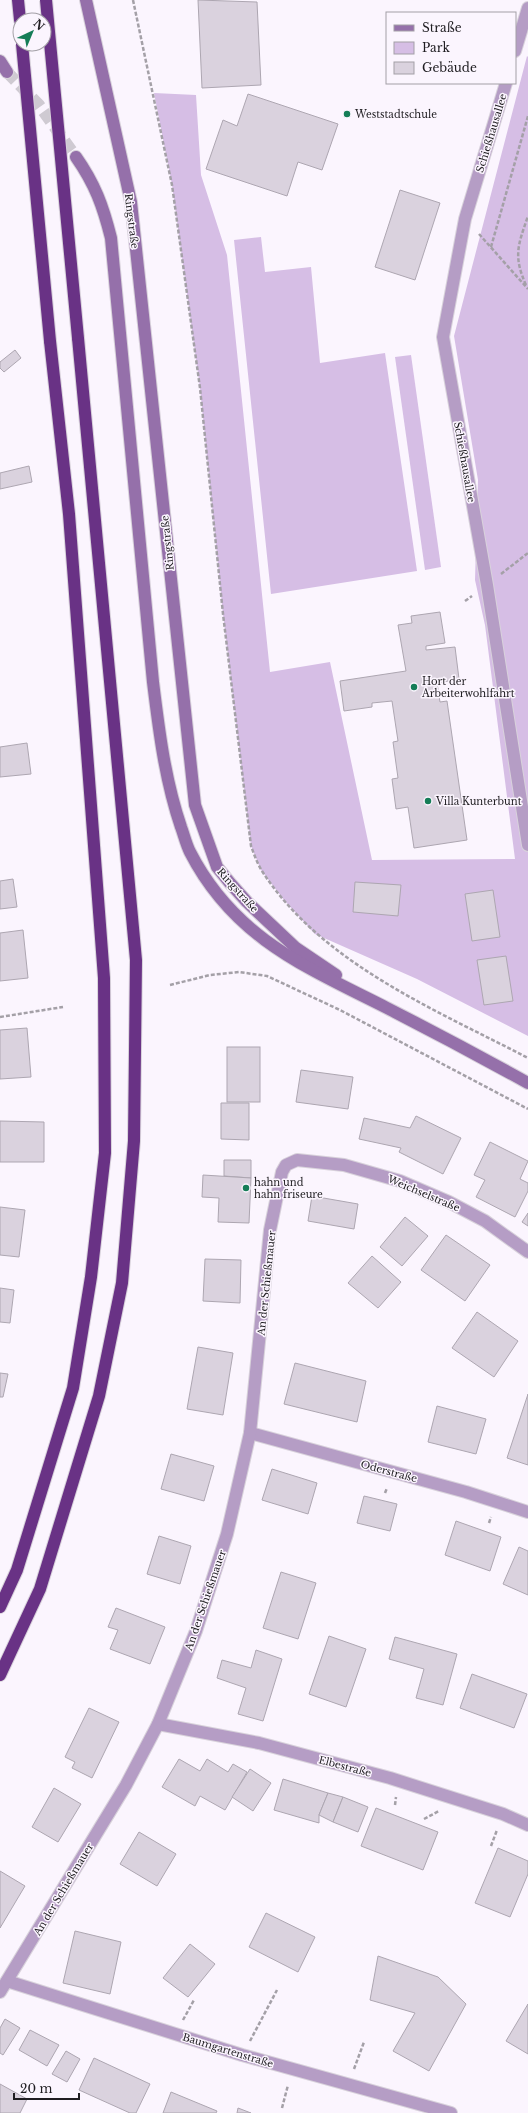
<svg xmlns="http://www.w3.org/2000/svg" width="528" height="2113" font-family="'Libre Baskerville',serif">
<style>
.green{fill:#d6bee5}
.building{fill:#dad2de;stroke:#ada6b1}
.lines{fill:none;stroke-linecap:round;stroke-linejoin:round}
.secondary-tunnel{stroke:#cfcad2;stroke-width:12;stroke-dasharray:12 6;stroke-linecap:butt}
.street-casing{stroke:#d8d2db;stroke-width:14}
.secondary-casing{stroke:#d8d2db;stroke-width:14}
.highway-casing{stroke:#d8d2db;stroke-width:14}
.path{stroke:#a4a0a7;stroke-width:2.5;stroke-dasharray:4 2;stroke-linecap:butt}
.street{stroke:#b59dc5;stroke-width:12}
.secondary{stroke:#9570aa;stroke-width:12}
.highway{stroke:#693285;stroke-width:12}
.highway-bridge-casing{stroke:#d8d2db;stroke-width:14;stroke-linecap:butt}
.highway-bridge{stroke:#693285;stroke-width:12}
.poi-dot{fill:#157d57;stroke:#fbf5fe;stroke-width:1.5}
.labels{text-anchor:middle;stroke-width:3;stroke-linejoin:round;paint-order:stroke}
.poi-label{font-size:10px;fill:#1f1d21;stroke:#fbf5fe;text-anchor:start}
.street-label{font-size:10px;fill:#1f1d21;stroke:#fbf5fe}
</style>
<rect width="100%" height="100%" fill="#fbf5fe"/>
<g class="green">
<polygon points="527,56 528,57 528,1036 417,979 315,934 284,900 261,870 251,846 223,614 200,388 172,185 154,93 196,95 201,175 227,255 270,672 330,662 372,860 515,859 485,625 475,580 478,480 454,336"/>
<polygon points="261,237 265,272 311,267 320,363 385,353 417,571 271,594 234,240"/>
<polygon points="411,355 441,567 425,570 395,357"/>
</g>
<g class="building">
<polygon points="198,0 257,2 261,85 202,88"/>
<polygon points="248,94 338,124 322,170 298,162 287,196 206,169 223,120 237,126"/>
<polygon points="400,190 440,203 415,280 375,267"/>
<polygon points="15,350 21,358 4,372 0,368 0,362"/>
<polygon points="29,466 32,482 0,489 0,473"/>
<polygon points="440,612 445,643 426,646 426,650 455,647 459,679 437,683 440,702 447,701 467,840 414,848 408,807 396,809 392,779 398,778 393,742 398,741 392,701 372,703 372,707 344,711 340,681 406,671 398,625 412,623 411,616"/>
<polygon points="27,743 31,774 0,777 0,747"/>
<polygon points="13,879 17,907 0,909 0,881"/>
<polygon points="355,882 401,885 398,916 353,912"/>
<polygon points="493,890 500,937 472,941 465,894"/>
<polygon points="23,930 28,978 0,981 0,933"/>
<polygon points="506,956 513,1001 484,1005 477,960"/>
<polygon points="27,1028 31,1077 0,1079 0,1030"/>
<rect x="227" y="1047" width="33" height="55"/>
<polygon points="301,1070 353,1077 348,1109 296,1102"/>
<polygon points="221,1103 249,1103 249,1140 221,1139"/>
<polygon points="416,1116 461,1138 443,1174 399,1152 401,1148 359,1139 364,1118 410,1128"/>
<polygon points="0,1121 44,1122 44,1162 0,1162"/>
<polygon points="490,1142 528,1161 520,1179 528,1183 528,1191 515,1217 476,1197 485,1180 474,1175"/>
<polygon points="224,1160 251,1160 251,1178 224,1176"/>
<polygon points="203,1175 251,1178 249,1223 218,1222 219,1198 202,1197"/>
<polygon points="312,1196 358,1204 354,1229 308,1221"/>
<polygon points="0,1207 25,1210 19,1257 0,1255"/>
<polygon points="528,1213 528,1226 522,1222"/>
<polygon points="405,1217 428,1236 402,1266 380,1247"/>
<polygon points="446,1235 490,1265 465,1301 421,1270"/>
<polygon points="372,1256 401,1282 378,1308 348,1283"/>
<polygon points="205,1259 241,1260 240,1303 203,1301"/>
<polygon points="0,1288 14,1290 10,1323 0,1322"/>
<polygon points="477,1312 518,1341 494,1377 452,1348"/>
<polygon points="198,1347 233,1353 223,1415 187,1409"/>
<polygon points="295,1363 366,1381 357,1422 284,1404"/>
<polygon points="0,1373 8,1374 3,1397 0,1397"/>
<polygon points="528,1394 528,1465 507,1458"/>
<polygon points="437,1406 486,1419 476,1454 428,1442"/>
<polygon points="171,1454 214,1466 204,1501 161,1489"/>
<polygon points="272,1469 317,1483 308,1514 262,1500"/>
<polygon points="364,1496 397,1504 390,1531 357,1523"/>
<polygon points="456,1521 501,1537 490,1571 445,1555"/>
<polygon points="159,1536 191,1546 180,1584 147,1574"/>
<polygon points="519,1547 528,1551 528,1595 503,1584"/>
<polygon points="281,1572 316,1583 298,1639 263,1628"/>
<polygon points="116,1608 165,1627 150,1664 110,1649 118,1630 108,1627"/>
<polygon points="329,1636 366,1649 346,1707 309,1694"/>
<polygon points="395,1637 457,1654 443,1705 416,1698 424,1669 389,1659"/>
<polygon points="256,1650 282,1659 263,1721 238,1714 246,1688 217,1678 222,1660 251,1668"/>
<polygon points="472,1674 527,1694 514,1728 460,1708"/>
<polygon points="89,1708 119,1722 92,1778 72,1768 75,1762 65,1757"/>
<polygon points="179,1759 200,1771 207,1759 228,1772 233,1764 247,1772 225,1810 200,1796 195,1806 162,1787"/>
<polygon points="250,1769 271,1783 253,1811 232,1797"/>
<polygon points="283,1779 328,1793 319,1815 319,1823 274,1810"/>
<polygon points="54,1788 81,1804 58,1842 32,1827"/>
<polygon points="328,1793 343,1797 333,1822 319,1815"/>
<polygon points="343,1797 368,1807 358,1832 333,1822"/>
<polygon points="376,1808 438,1832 423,1870 361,1846"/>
<polygon points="139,1832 176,1854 157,1886 120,1864"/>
<polygon points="498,1848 528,1861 528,1874 510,1917 475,1903"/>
<polygon points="0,1871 25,1886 0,1928"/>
<polygon points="266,1913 315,1937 298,1972 249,1947"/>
<polygon points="75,1931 121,1942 110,1994 63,1983"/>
<polygon points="190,1944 215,1964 188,1997 163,1978"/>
<polygon points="378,1956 438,1977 466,2004 429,2071 393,2051 415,2013 370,2000"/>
<polygon points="528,2004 528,2054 506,2041"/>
<polygon points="5,2019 20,2028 3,2055 0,2053 0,2028"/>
<polygon points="30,2030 59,2045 47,2066 19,2050"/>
<polygon points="66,2051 80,2059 67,2082 52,2074"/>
<polygon points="94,2058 150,2084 136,2113 130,2113 79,2090"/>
<polygon points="0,2084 27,2099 20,2113 0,2113"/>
<polygon points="171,2092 217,2111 216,2113 163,2113"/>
<polygon points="238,2108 251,2113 237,2113"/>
</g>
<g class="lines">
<polyline class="secondary-tunnel" points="7,72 39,105 76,157"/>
<g class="street-casing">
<g id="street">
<polyline points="515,51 528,8"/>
<polyline points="506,83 465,219 443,337 487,585 528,845"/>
<polyline points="250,1433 466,1492 528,1512"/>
<polyline points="158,1724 259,1743 390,1778 503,1814 528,1825"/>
<polyline points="7,1981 242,2055 451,2113"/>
<polyline points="0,1992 126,1785 158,1724 196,1631 227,1534 250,1433 270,1230 282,1172 286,1165 297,1160 344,1165 400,1181 449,1202 485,1221 528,1252"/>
</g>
</g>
<g class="secondary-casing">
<g id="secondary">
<polyline points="86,0 131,202 195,805 217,867 230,883 247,902 296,948 336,975"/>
<polyline points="0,61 7,72"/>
<path d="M76,157C95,184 103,206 111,238L153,682C159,731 165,780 181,827C184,835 186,844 190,852C234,938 306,967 387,1008C434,1032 481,1057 528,1083"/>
</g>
</g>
<g class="highway-casing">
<g id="highway">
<polyline points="18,0 20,20"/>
<polyline points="0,1607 17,1570 73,1388 91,1277 105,1153 104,978 69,514 50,341"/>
<polyline points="0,1675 40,1589 99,1396 122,1283 134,1141 136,960 78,338"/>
</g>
</g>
<g class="path">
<path d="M133,0L172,185L200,388L223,614L251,846C254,854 257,863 262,871C321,963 434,1009 528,1058"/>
<polyline points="479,234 528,289"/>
<polyline points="491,247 528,116"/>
<path d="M526,285C513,256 518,245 528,216"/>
<polyline points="501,574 528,553"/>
<polyline points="465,601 472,596"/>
<polyline points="170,985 210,975 239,972 267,976 340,1010 528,1109"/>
<polyline points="0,1017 63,1007"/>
<polyline points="385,1493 387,1488"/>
<polyline points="489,1523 491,1517"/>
<polyline points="395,1805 396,1797"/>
<polyline points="424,1819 439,1811"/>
<polyline points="491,1846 497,1830"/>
<polyline points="183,2020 194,2000"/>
<polyline points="250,2041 277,1990"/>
<polyline points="354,2069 364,2042"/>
<polyline points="282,2108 288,2085"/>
</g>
<use href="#street" class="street"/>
<use href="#secondary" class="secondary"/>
<use href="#highway" class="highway"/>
<g class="highway-bridge-casing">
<g id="highway-bridge">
<polyline points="46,0 78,338"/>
<polyline points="22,44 50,341"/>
</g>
</g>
<use href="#highway-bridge" class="highway-bridge"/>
</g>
<g class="poi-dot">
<circle cx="347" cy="114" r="4"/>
<circle cx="414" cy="687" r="4"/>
<circle cx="428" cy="801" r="4"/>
<circle cx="246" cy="1188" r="4"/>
</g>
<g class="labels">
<g class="poi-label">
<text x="355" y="118">Weststadtschule</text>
<text x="422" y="685">Hort der<tspan x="422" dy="12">Arbeiterwohlfahrt</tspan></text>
<text x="436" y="805">Villa Kunterbunt</text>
<text x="254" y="1186">hahn und<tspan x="254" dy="12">hahn friseure</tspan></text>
</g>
<g class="street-label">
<text transform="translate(491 133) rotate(-73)" y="4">Schießhausallee</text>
<text transform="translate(132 221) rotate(83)" y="4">Ringstraße</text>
<text transform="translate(465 462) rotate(80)" y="4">Schießhausallee</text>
<text transform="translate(167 543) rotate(-96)" y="4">Ringstraße</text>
<text transform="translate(238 890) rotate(48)" y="4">Ringstraße</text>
<text transform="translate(424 1193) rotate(23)" y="4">Weichselstraße</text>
<text transform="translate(266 1283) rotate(-84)" y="4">An der Schießmauer</text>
<text transform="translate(389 1471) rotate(15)" y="4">Oderstraße</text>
<text transform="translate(205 1600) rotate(-71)" y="4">An der Schießmauer</text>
<text transform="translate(345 1766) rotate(15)" y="4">Elbestraße</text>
<text transform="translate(63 1889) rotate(-59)" y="4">An der Schießmauer</text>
<text transform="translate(228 2050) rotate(17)" y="4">Baumgartenstraße</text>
</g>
</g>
<rect x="386" y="12" width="130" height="72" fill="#fbf5fe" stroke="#a39fa6"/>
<rect x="394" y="25" width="20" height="6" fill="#9570aa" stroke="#a39fa6"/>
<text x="422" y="32" font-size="12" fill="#1f1d21">Straße</text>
<rect x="394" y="42" width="20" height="12" fill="#d6bee5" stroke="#a39fa6"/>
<text x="422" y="52" font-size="12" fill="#1f1d21">Park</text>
<rect x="394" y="62" width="20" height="12" fill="#dad2de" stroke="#a39fa6"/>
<text x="422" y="72" font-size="12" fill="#1f1d21">Gebäude</text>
<g transform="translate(32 32) rotate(44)"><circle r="19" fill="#fbf5fe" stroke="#a39fa6"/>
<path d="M0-3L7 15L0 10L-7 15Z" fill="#157d57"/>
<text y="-6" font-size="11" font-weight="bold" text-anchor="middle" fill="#1f1d21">N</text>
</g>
<path d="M14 2093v6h65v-6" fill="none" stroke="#1f1d21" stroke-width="2"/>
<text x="20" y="2093" font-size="12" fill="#1f1d21" stroke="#fbf5fe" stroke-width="3" paint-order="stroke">20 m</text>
</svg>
